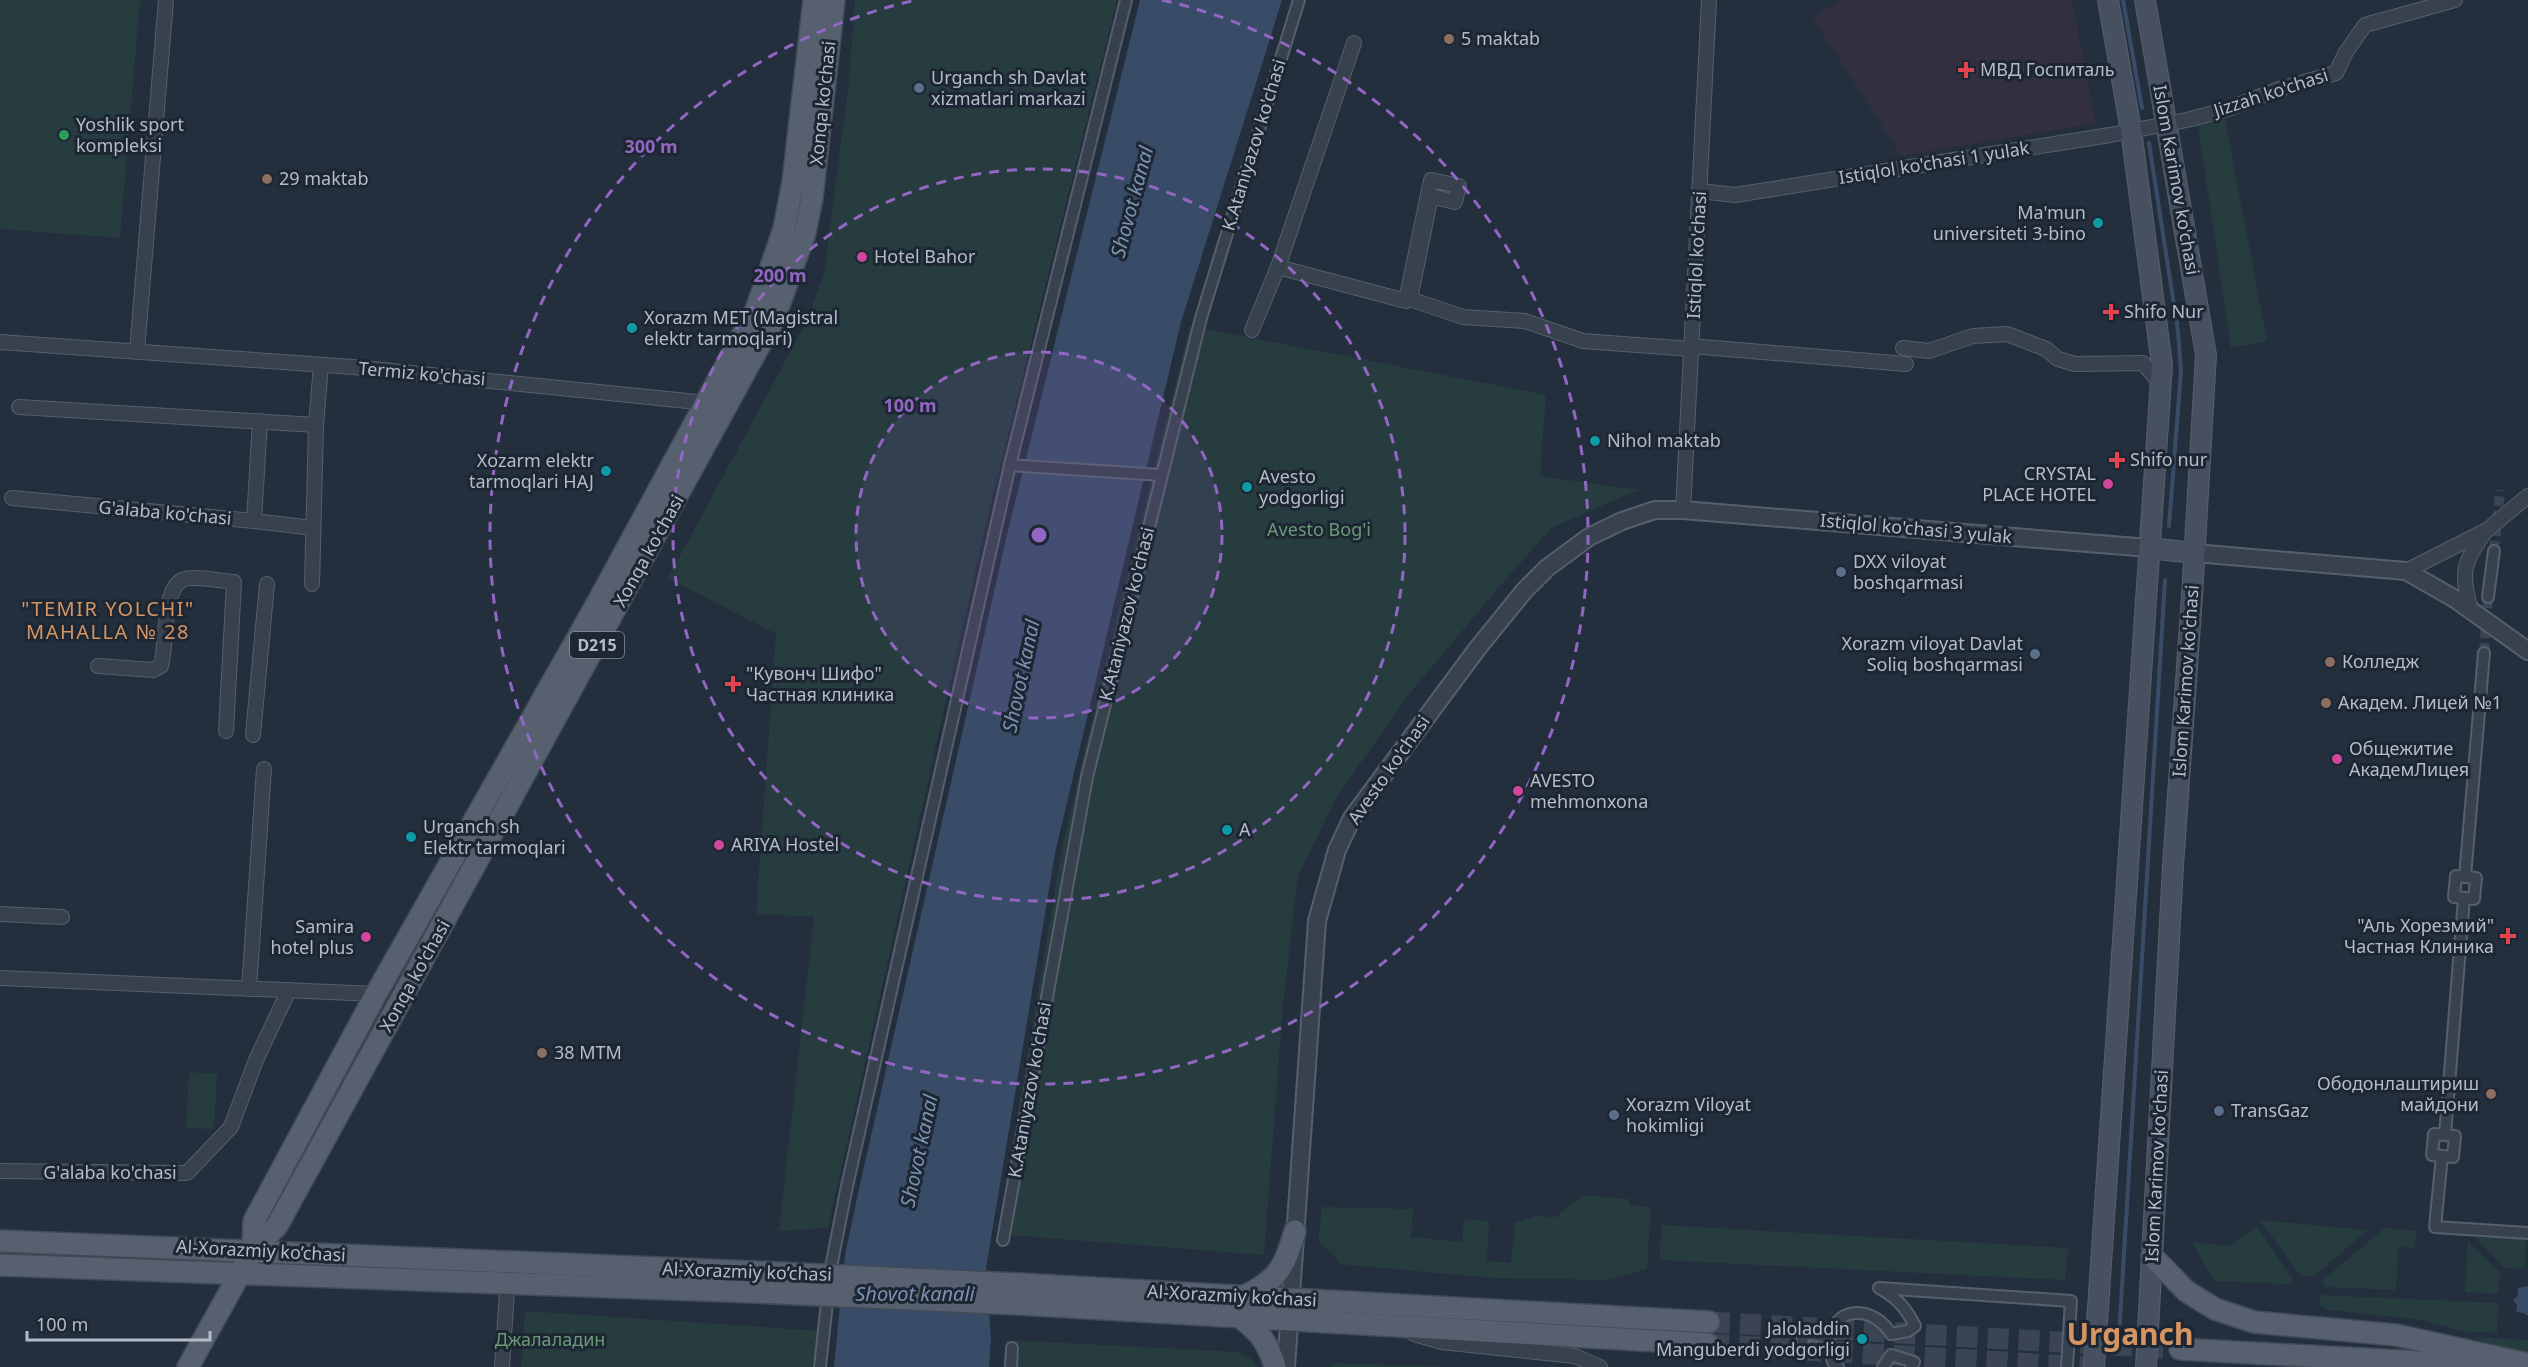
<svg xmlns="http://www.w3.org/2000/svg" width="2528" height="1367" font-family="'Noto Sans',sans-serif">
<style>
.medical{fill:#32303f}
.green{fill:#263c3f}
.water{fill:#394c67}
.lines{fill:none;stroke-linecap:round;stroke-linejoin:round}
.stream{stroke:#394c67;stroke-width:4}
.pedestrian-tunnel{stroke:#3a4453;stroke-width:10;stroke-dasharray:10 5;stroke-linecap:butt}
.primary-tunnel{stroke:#3a4453;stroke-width:21;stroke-dasharray:21 10;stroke-linecap:butt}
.pedestrian-casing{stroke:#565f6c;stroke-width:14}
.minor-casing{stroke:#565f6c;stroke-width:16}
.tertiary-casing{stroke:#565f6c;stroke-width:20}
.secondary-casing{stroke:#565f6c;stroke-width:22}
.primary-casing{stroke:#414a57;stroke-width:24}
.pedestrian{stroke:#38414e;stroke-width:10}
.minor{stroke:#38414e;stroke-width:14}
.tertiary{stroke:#38414e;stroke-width:16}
.secondary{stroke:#465061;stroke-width:20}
.primary{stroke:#56606e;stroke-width:21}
.primary-bridge-casing{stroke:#414a57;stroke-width:24;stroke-linecap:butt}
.primary-bridge{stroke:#56606e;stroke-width:21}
.ring{fill:none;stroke:#9266c3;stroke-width:3;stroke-dasharray:10 8}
.education-dot{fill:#8d6e63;stroke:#1d2633;stroke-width:2}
.health-dot{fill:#e0444e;stroke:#1d2633;stroke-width:2}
.service-dot{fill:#5c6f8a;stroke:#1d2633;stroke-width:2}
.leisure-dot{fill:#2e9e5b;stroke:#1d2633;stroke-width:2}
.culture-dot{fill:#0f9aa8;stroke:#1d2633;stroke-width:2}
.hotel-dot{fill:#d1479c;stroke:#1d2633;stroke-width:2}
.labels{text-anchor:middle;stroke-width:6;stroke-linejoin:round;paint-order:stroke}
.shield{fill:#1d2633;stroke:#878f9c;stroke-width:1.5}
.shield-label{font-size:16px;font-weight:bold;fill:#b4bcc9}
.poi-label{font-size:18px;fill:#b4bcc9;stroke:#1d2633;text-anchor:start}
.street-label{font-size:18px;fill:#b4bcc9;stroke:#1d2633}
.park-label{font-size:18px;fill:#6b9a76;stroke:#1d2633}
.water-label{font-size:20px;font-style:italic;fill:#7c92b1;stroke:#1d2633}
.neighbourhood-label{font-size:20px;letter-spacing:1.5px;fill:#d59563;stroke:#1d2633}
.town-label{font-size:30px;font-weight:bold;fill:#d59563;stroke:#1d2633}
.centre{fill:#9266c3;stroke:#1d2633;stroke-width:3}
.ring-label{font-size:18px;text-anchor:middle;font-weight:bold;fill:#9266c3;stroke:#1d2633;stroke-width:6;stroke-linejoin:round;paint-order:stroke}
</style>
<rect width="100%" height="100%" fill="#242f3e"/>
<polygon class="medical" points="1842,0 2072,0 2096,123 1901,156 1813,18"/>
<g class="green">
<polygon points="0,0 140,0 120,238 0,229"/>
<polygon points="855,0 1117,0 987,518 828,1228 779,1231 814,917 756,914 776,634 668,578 807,321 824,274 849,82"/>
<polygon points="2225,119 2267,341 2231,348 2198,125"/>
<polygon points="1190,326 1546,395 1540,476 1638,490 1551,528 1488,600 1407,697 1336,798 1298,876 1283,1005 1264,1255 998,1234 1062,847 1119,607"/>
<polygon points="189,1072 217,1074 214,1129 186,1128"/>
<polygon points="1583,1195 1629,1199 1629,1205 1651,1207 1647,1269 1607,1280 1492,1278 1339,1264 1333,1254 1318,1241 1322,1207 1413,1209 1411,1237 1462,1242 1464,1219 1489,1221 1487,1261 1511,1263 1515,1223 1536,1216 1556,1217"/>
<polygon points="2260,1220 2368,1230 2314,1276 2301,1276"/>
<polygon points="1662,1225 2068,1248 2065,1280 1659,1260"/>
<polygon points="2257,1227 2293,1279 2290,1284 2215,1281 2191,1242 2228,1246"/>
<polygon points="2385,1228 2416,1231 2415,1248 2398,1247 2396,1290 2325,1287 2323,1280"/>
<polygon points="2476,1237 2526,1239 2524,1269 2504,1268"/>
<polygon points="2468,1241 2500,1273 2498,1294 2465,1292"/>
<polygon points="2320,1295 2498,1303 2497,1333 2461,1331 2423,1320 2329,1310 2320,1305"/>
<polygon points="525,1311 822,1331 818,1367 521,1367"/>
<polygon points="2472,1337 2528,1340 2528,1354 2516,1354"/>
<polygon points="1006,1340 1239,1352 1252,1359 1258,1367 1004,1367"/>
<polygon points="1334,1363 1456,1367 1330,1367"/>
</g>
<g class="water">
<polygon points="1140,0 1282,0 1181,322 1055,853 986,1268 991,1340 989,1367 834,1367 845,1255 859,1189 1006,539"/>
<polygon points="2528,1286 2528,1316 2524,1313 2516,1312 2517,1305 2513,1300 2518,1296 2518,1288"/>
</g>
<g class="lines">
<g class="stream">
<polyline points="2123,0 2142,108"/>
<polyline points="2149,143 2178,331 2181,371 2169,526"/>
<polyline points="2119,1336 2165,580"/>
</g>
<g class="pedestrian-tunnel">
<polyline points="2494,551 2500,490"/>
<polyline points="2484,653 2488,597"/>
</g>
<g class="primary-tunnel">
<polyline points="1709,1322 2180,1349"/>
<polyline points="1708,1344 2085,1367"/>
</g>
<g class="pedestrian-casing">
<g id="pedestrian">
<polyline points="1010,465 1161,475"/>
<polyline points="2488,597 2494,551"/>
<polygon points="2456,876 2476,878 2474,899 2454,897"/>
<polyline points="2465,877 2484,653"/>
<polygon points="2434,1134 2455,1136 2453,1157 2432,1155"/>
<polyline points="2445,1135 2464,898"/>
<polyline points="2442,1156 2435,1227 2528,1233"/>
<polyline points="1003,1240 1087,777 1201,318 1299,0"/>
<polyline points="829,1277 847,1186 1010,465 1126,0"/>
<polyline points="820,1367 828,1293"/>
<polyline points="1011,1367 1012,1348"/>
<path d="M1838,1367L1833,1362L1829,1347L1802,1348L1803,1333L1830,1337C1838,1303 1876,1308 1891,1334L1908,1331L1915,1326C1906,1308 1897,1298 1879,1288L2071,1301L2067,1367"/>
<polyline points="1883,1367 1891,1355 1914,1362 1911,1367"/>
</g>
</g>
<g class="minor-casing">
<g id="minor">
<polyline points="1700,191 1735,195 2110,135 2187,120 2228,109 2279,89 2336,73 2346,52 2365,25 2455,0"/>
<polyline points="1278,267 1406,301 1431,180 1459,186 1455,202 1431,196 1410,299 1463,317 1525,321 1583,341 1691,349"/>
<polyline points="1252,330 1278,267 1354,43"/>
<polyline points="0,342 353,367 707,403"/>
<polyline points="1691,346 1906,364"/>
<polyline points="1903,348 1929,351 1973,336 2007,334 2046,349 2058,359 2075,364 2143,363 2161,384"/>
<polyline points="137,351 166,0"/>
<polyline points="19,407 316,425"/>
<polyline points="12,498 254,521 260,421"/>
<polyline points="1683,510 1709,0"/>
<polyline points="254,521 313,528"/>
<polyline points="2406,571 2487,530 2528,496"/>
<polyline points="312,584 316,425 321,365"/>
<path d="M2471,611C2461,571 2462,565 2485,532"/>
<path d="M98,666L153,670L161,666C167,647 162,590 182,580C191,575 223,581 234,582L226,731"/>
<polyline points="253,735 267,584"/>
<polyline points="0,914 62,917"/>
<polyline points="0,978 376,994"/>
<polyline points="249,989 264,769"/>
<polyline points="0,1171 187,1173 231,1127 256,1060 289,990"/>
<polyline points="1414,1334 1442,1342 1575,1356 1600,1367"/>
<polyline points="502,1367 508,1277"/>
</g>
</g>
<g class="tertiary-casing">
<g id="tertiary">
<polyline points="2194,553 2406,571 2455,599 2528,651"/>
<polyline points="1286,1367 1317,921 1337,850 1352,818 1477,649 1524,591 1547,568 1589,537 1622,521 1655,510 1683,510 2149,548"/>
</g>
</g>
<g class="secondary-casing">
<g id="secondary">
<polyline points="2145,0 2206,355 2192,596 2173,866 2146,1367"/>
<polyline points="2149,548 2194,553"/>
<polyline points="2094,1367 2162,365 2131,130 2108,0"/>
</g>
</g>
<g class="primary-casing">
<g id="primary">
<polyline points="0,1241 755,1272"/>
<polyline points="253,1250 254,1221 376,994 599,600 756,310 784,229 793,182 814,0"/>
<polyline points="2152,1256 2186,1291 2215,1309 2254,1322 2396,1335 2528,1364"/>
<polyline points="0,1265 754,1292"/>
<polyline points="1019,1284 1709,1322"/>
<path d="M1245,1296C1279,1279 1285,1266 1295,1231"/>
<polyline points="1018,1304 1708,1344"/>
<path d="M1240,1317C1260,1333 1268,1342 1275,1367"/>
<polyline points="2180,1349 2491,1366"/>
<polyline points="188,1367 253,1250 277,1226 774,319 805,233 812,198 834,0"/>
</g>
</g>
<use href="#pedestrian" class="pedestrian"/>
<use href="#minor" class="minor"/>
<use href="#tertiary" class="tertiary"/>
<use href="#secondary" class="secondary"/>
<use href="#primary" class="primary"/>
<g class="primary-bridge-casing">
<g id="primary-bridge">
<polyline points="755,1272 1019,1284"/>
<polyline points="754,1292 1018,1304"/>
</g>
</g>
<use href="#primary-bridge" class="primary-bridge"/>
</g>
<circle cx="1039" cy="535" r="183" fill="#9266c3" fill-opacity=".12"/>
<g class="ring">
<circle cx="1039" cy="535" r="183"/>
<circle cx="1039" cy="535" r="366"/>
<path d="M1162 0A549 549 0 1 1 916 0"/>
</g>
<g class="education-dot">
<circle cx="1449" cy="39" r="6"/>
<circle cx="267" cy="179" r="6"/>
<circle cx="2330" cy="662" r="6"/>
<circle cx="2326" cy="703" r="6"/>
<circle cx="542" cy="1053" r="6"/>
<circle cx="2491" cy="1094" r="6"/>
</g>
<g class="health-dot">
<path d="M1963 61h6v6h6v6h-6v6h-6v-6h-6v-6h6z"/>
<path d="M2108 303h6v6h6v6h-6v6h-6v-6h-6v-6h6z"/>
<path d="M2114 451h6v6h6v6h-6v6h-6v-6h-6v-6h6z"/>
<path d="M730 675h6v6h6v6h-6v6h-6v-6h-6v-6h6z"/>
<path d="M2505 927h6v6h6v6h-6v6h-6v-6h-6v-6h6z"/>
</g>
<g class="service-dot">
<circle cx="919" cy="88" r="6"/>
<circle cx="1841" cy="572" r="6"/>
<circle cx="2035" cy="654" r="6"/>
<circle cx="2219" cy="1111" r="6"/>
<circle cx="1614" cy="1115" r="6"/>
</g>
<circle class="leisure-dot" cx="64" cy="135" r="6"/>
<g class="culture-dot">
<circle cx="2098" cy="223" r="6"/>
<circle cx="632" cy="328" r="6"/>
<circle cx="1595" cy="441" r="6"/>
<circle cx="606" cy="471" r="6"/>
<circle cx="1247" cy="487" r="6"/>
<circle cx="1227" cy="830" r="6"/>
<circle cx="411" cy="837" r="6"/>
<circle cx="1862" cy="1339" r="6"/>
</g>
<g class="hotel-dot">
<circle cx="862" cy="257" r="6"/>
<circle cx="2108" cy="484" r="6"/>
<circle cx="2337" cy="759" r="6"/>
<circle cx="1518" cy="791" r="6"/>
<circle cx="719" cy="845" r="6"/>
<circle cx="366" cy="937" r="6"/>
</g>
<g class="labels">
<rect class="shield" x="570" y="632" width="54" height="26" rx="4.5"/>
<g class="shield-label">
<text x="597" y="651">D215</text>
</g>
<g class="poi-label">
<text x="1461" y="45">5 maktab</text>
<text x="1980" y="76">МВД Госпиталь</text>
<text x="931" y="84">Urganch sh Davlat<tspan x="931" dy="21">xizmatlari markazi</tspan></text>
<text x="76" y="131">Yoshlik sport<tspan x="76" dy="21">kompleksi</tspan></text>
<text x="279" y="185">29 maktab</text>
<text x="2086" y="219" text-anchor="end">Ma'mun<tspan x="2086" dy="21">universiteti 3-bino</tspan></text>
<text x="874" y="263">Hotel Bahor</text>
<text x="2124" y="318">Shifo Nur</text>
<text x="644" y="324">Xorazm MET (Magistral<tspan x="644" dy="21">elektr tarmoqlari)</tspan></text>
<text x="1607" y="447">Nihol maktab</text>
<text x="2130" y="466">Shifo nur</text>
<text x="594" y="467" text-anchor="end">Xozarm elektr<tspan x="594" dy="21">tarmoqlari HAJ</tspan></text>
<text x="2096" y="480" text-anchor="end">CRYSTAL<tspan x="2096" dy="21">PLACE HOTEL</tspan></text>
<text x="1259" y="483">Avesto<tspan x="1259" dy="21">yodgorligi</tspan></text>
<text x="1853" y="568">DXX viloyat<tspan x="1853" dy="21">boshqarmasi</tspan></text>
<text x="2023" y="650" text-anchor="end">Xorazm viloyat Davlat<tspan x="2023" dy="21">Soliq boshqarmasi</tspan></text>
<text x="2342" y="668">Колледж</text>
<text x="746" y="680">"Кувонч Шифо"<tspan x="746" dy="21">Частная клиника</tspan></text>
<text x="2338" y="709">Академ. Лицей №1</text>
<text x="2349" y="755">Общежитие<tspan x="2349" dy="21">АкадемЛицея</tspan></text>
<text x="1530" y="787">AVESTO<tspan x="1530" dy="21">mehmonxona</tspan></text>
<text x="423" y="833">Urganch sh<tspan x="423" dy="21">Elektr tarmoqlari</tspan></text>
<text x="1239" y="836">A</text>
<text x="731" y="851">ARIYA Hostel</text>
<text x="2494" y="932" text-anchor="end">"Аль Хорезмий"<tspan x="2494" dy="21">Частная Клиника</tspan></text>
<text x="354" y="933" text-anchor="end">Samira<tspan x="354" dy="21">hotel plus</tspan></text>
<text x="554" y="1059">38 MTM</text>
<text x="2479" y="1090" text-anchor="end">Ободонлаштириш<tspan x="2479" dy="21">майдони</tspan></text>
<text x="1626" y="1111">Xorazm Viloyat<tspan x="1626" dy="21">hokimligi</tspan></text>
<text x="2231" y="1117">TransGaz</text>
<text x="1850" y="1335" text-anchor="end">Jaloladdin<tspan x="1850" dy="21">Manguberdi yodgorligi</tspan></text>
</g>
<g class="street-label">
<text transform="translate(2271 93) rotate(-18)" y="6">Jizzah ko'chasi</text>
<text transform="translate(823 103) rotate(-84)" y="6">Xonqa ko'chasi</text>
<text transform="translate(1254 145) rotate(-73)" y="6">K.Ataniyazov ko'chasi</text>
<text transform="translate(1934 163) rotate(-9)" y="6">Istiqlol ko'chasi 1 yulak</text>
<text transform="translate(2176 180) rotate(80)" y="6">Islom Karimov ko'chasi</text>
<text transform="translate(1697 255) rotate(-87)" y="6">Istiqlol ko'chasi</text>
<text transform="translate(422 374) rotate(5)" y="6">Termiz ko'chasi</text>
<text transform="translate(165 513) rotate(5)" y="6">G'alaba ko'chasi</text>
<text transform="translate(1916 529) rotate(5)" y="6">Istiqlol ko'chasi 3 yulak</text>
<text transform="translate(649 551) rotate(-61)" y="6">Xonqa ko'chasi</text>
<text transform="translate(1127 614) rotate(-76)" y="6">K.Ataniyazov ko'chasi</text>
<text transform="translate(2186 681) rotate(-86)" y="6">Islom Karimov ko'chasi</text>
<text transform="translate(1389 770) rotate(-55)" y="6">Avesto ko'chasi</text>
<text transform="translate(415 976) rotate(-61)" y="6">Xonqa ko'chasi</text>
<text transform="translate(1030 1090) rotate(-80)" y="6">K.Ataniyazov ko'chasi</text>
<text transform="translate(2157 1166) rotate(-87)" y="6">Islom Karimov ko'chasi</text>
<text x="110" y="1179">G'alaba ko'chasi</text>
<text transform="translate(261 1251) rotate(3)" y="6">Al-Xorazmiy ko’chasi</text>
<text transform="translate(747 1272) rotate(2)" y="6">Al-Xorazmiy ko’chasi</text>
<text transform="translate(1232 1296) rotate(3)" y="6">Al-Xorazmiy ko’chasi</text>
</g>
<g class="park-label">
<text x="1319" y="536">Avesto Bog'i</text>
<text x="550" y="1346">Джалаладин</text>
</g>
<g class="water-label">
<text transform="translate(1132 202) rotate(-75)" y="7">Shovot kanal</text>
<text transform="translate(1021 676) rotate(-78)" y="7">Shovot kanal</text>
<text transform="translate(919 1151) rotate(-78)" y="7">Shovot kanal</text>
<text x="915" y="1301">Shovot kanali</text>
</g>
<g class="neighbourhood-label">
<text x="108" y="616">"TEMIR YOLCHI"<tspan x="108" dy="23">MAHALLA № 28</tspan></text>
</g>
<g class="town-label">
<text x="2130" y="1345">Urganch</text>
</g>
</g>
<circle cx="1039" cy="535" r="9" class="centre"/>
<g class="ring-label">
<text x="651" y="153">300 m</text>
<text x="780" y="282">200 m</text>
<text x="910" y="412">100 m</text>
</g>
<path d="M27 1331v9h183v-9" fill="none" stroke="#b4bcc9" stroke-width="3"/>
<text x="36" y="1331" font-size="18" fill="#b4bcc9" stroke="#1d2633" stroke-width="4.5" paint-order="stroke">100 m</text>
</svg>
